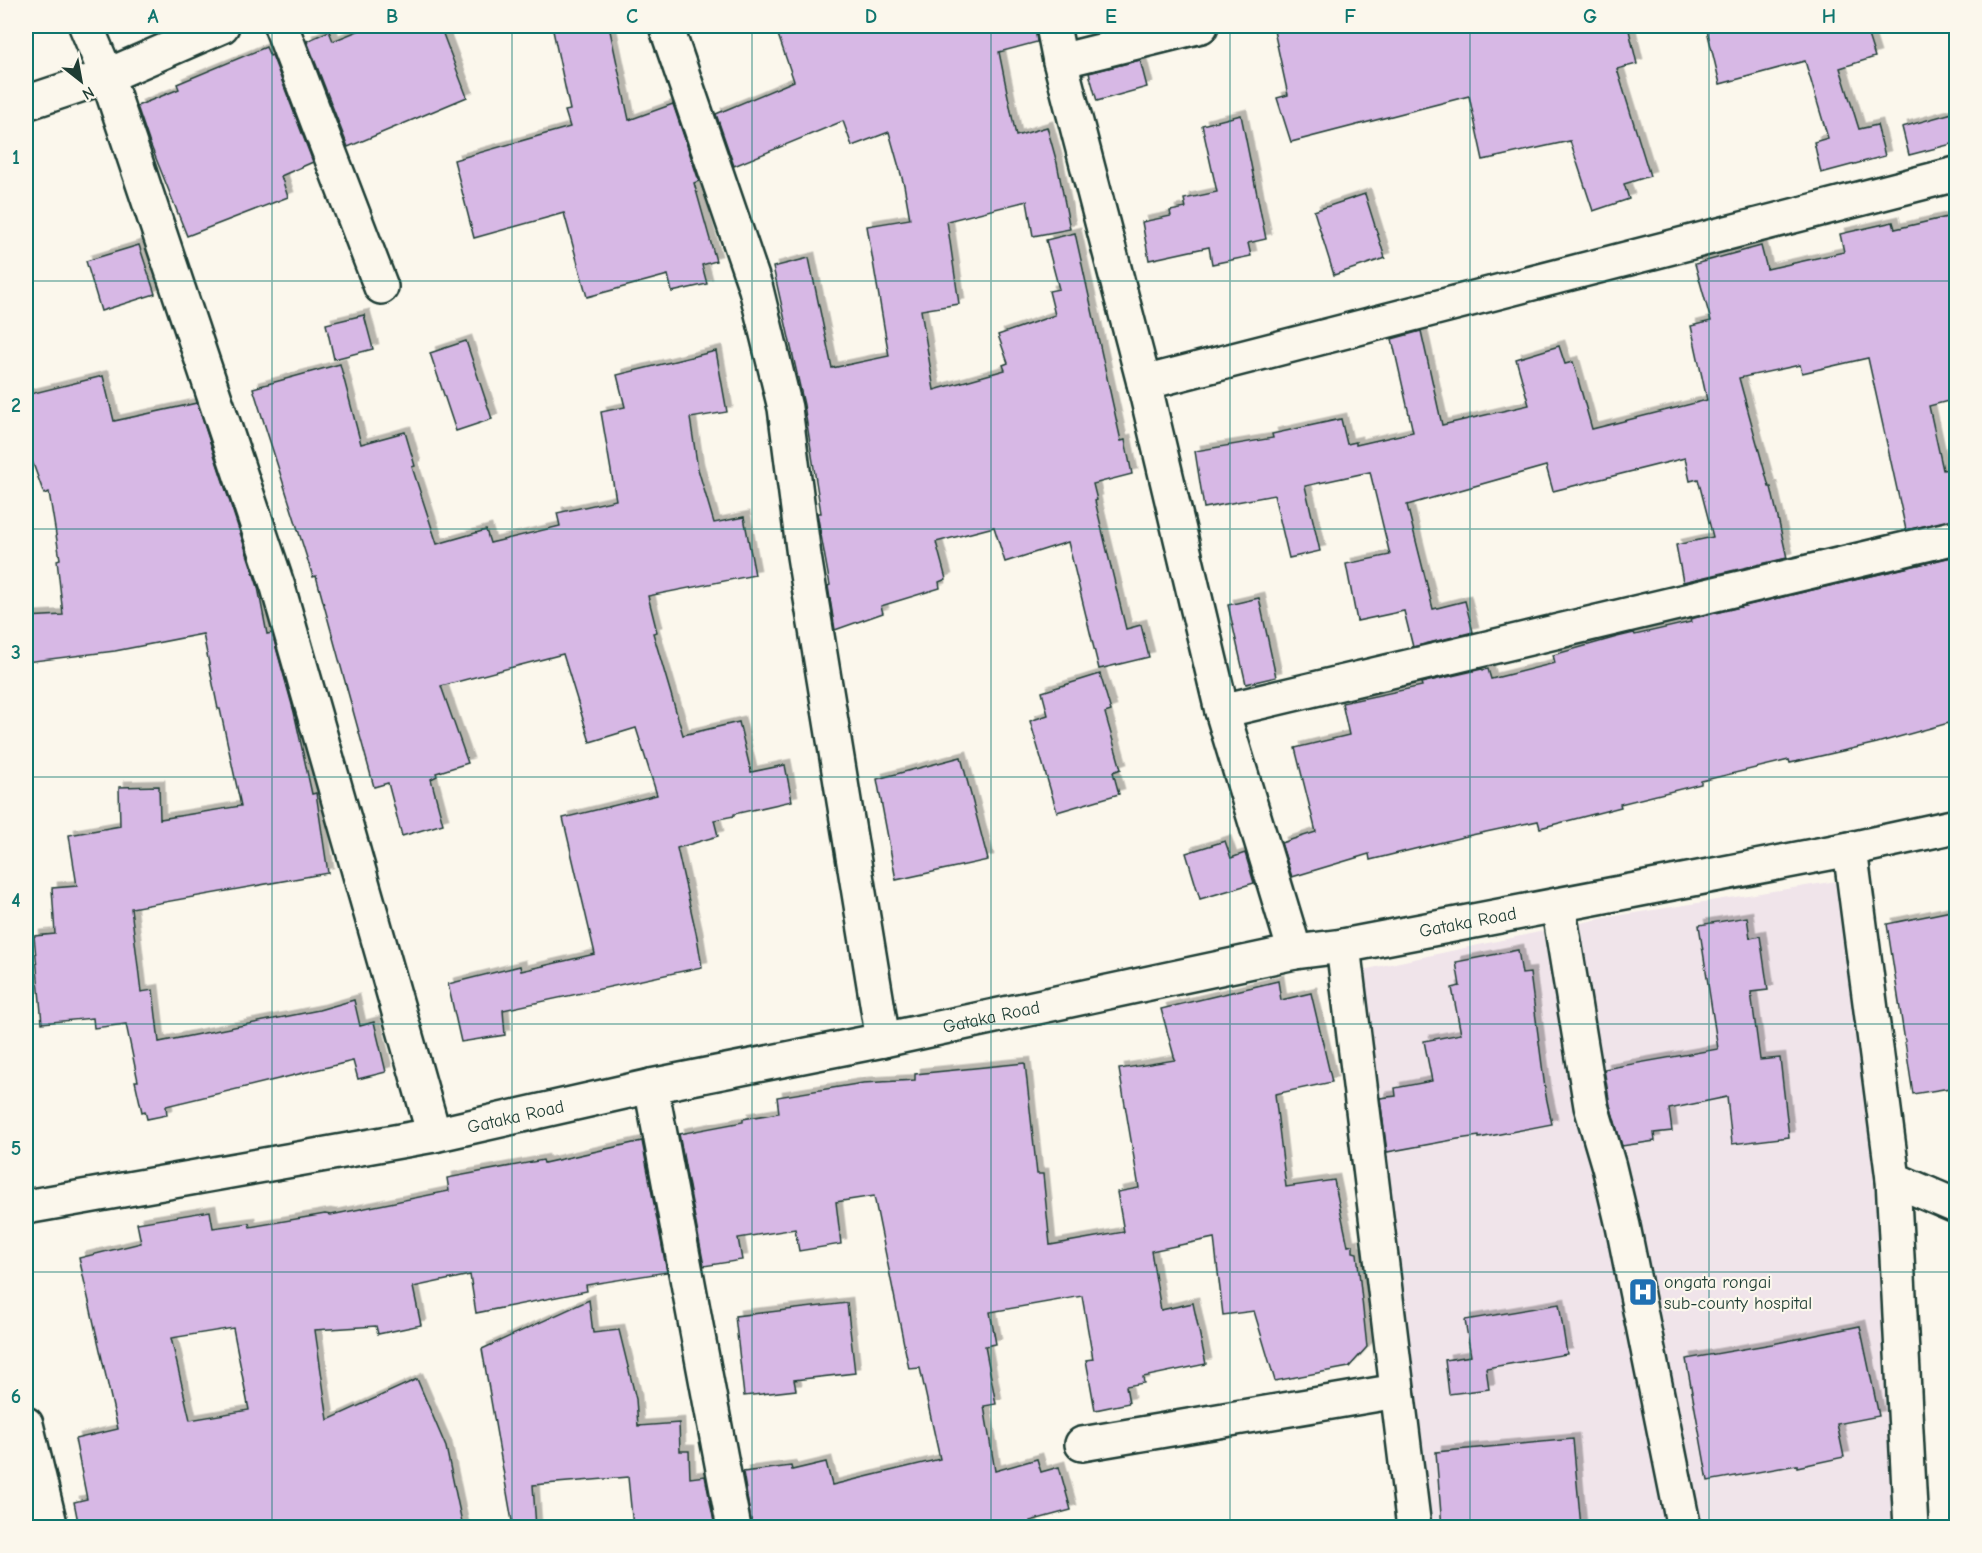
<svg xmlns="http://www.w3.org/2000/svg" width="1982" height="1553" font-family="'Comic Neue',sans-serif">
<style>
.built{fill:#f0e4ea}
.building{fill:#d7b8e5;stroke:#1f3d34;stroke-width:1.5;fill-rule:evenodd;filter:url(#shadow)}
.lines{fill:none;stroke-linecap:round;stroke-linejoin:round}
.minor-casing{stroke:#1f3d34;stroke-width:38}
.minor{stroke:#fbf7ec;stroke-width:33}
.grid{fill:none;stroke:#0f766e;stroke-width:1.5;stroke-opacity:0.55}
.labels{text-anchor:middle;stroke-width:4.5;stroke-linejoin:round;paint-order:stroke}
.street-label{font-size:18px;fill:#1f3d34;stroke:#fbf7ec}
.poi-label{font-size:18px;fill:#1f3d34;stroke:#fbf7ec;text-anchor:start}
.neatline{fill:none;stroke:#0f766e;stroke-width:2}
.grid-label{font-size:20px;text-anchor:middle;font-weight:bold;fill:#0f766e}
</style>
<defs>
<filter id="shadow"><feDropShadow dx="5.5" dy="-5.5" stdDeviation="0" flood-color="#0004"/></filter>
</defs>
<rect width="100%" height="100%" fill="#fbf7ec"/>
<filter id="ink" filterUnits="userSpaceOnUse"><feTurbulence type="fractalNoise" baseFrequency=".0167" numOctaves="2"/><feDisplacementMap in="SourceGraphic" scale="12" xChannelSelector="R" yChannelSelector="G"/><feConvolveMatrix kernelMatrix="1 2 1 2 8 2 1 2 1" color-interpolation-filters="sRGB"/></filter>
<g filter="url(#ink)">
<polygon class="built" points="1843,880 1880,1189 1902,1527 1431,1527 1358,971 1609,917"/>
<g class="building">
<polygon points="370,26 440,26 467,97 348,147 307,41 329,31 333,41"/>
<polygon points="552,26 609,26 629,120 673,104 699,181 694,183 716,261 702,265 707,284 672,292 668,275 587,297 564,213 474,238 454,160 570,127 565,111 570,110"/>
<polygon points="775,26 1035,26 1037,42 999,52 1016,136 1047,127 1057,163 1070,229 1033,236 1027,201 947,221 959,304 921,310 934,390 1005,370 1003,365 1008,363 998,335 1055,315 1049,291 1059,289 1046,240 1075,233 1121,441 1125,440 1132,474 1093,484 1097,500 1095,501 1126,629 1141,625 1149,657 1099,669 1068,542 1005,562 994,527 936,542 946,579 939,582 940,588 881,606 883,613 835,630 828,586 830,585 817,513 821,513 804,405 773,267 809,258 832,368 889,356 867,226 910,219 904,185 889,132 852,146 843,121 734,166 716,114 794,81"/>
<polygon points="1273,26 1628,26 1637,64 1617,69 1650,176 1624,184 1629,199 1593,211 1570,141 1483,160 1469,96 1291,142 1277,98 1288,95"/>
<polygon points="1706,26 1865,26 1875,57 1840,68 1859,129 1877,125 1885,156 1821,173 1814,142 1828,138 1805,61 1720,84"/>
<polygon points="266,47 270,56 272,55 313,162 281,176 288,197 187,236 149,141 137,106 179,89 177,84"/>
<polygon points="1140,60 1147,87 1097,101 1089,73"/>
<polygon points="1956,112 1956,143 1909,155 1902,127"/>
<polygon points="1241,115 1266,239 1248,243 1251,256 1212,264 1209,247 1149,260 1142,222 1171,216 1170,211 1186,208 1184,199 1217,192 1202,125"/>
<polygon points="1365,194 1385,258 1334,275 1314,211"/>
<polygon points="1956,215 1956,399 1929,406 1943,470 1956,468 1956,519 1906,530 1868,358 1802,373 1800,365 1739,378 1769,487 1771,487 1787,558 1683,582 1676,545 1713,537 1698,479 1690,481 1685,458 1553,491 1546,466 1407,505 1433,609 1465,601 1473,632 1413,647 1404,611 1357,621 1346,564 1390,555 1370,472 1305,486 1320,551 1289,558 1274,495 1204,508 1195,451 1273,438 1272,434 1341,419 1347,444 1356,442 1356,445 1413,432 1392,339 1421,331 1442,425 1529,405 1516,359 1559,346 1565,364 1573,362 1592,429 1707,400 1691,326 1711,321 1695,264 1761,246 1767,269 1844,252 1840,234 1893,222 1895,229"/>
<polygon points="139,245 155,294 101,311 86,261"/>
<polygon points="364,315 373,349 334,359 326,324"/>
<polygon points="466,341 492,419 456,431 430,353"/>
<polygon points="716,351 727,412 690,418 698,469 714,523 744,517 755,575 648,596 657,632 653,633 683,735 739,722 751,772 785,765 792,801 734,814 734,816 714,820 718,836 677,848 697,937 702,967 503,1010 505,1035 461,1042 448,984 520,966 521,971 595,954 563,818 657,795 636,728 590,742 563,654 441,686 468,763 436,773 437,776 431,779 443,824 402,836 388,783 374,787 316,576 313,577 253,388 340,364 361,444 405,432 415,466 412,467 437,544 486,530 490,543 560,526 557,513 616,500 601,412 625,407 617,375"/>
<polygon points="103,376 114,421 197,403 258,587 267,634 272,633 294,712 312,794 316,793 328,873 131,908 141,992 153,990 159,1042 319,1010 354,1000 360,1026 374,1022 386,1072 358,1079 353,1061 166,1106 167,1115 147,1119 145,1111 142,1112 135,1081 138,1081 126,1024 94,1028 93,1018 42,1023 34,936 55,934 52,888 77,886 69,835 120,826 119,787 159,786 160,819 241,806 220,709 218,709 203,634 115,651 26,662 26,617 63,615 57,560 60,559 49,492 44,494 26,444 26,395"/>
<polygon points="1956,556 1956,721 1877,743 1790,763 1789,760 1701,781 1701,784 1620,804 1621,807 1540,828 1538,821 1467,836 1370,860 1369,854 1292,877 1281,843 1316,832 1295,748 1349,735 1342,703 1422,686 1421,683 1482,669 1483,670 1488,669 1491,679 1555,663 1553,655 1617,637 1634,633 1635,635 1691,622 1690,619"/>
<polygon points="1259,598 1276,677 1246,684 1228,605"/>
<polygon points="1100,674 1111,711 1105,713 1121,769 1113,772 1119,794 1057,812 1030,721 1048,715 1042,692"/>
<polygon points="961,757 988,860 896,880 877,779"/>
<polygon points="1225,841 1231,858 1245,853 1254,883 1200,899 1186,853"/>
<polygon points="1956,910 1956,1087 1913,1094 1887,924"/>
<polygon points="1747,917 1750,938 1760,936 1768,990 1751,992 1760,1060 1780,1058 1789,1137 1732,1144 1727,1097 1669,1109 1672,1131 1654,1133 1655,1141 1622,1146 1610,1105 1604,1069 1718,1049 1699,925"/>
<polygon points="1518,950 1522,974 1530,973 1546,1096 1552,1124 1479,1138 1479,1136 1458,1139 1387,1152 1380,1098 1396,1096 1395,1088 1432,1081 1424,1041 1461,1034 1452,988 1460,986 1456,962"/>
<polygon points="1278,981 1281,1000 1311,993 1332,1082 1275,1094 1286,1187 1334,1180 1348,1246 1353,1245 1353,1252 1357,1253 1367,1347 1349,1367 1275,1381 1254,1311 1223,1315 1214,1238 1151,1251 1161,1310 1193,1303 1206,1364 1143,1377 1144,1383 1126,1386 1129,1403 1095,1410 1086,1360 1093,1359 1082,1296 990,1312 996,1344 985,1346 996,1404 984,1406 995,1471 1037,1459 1041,1472 1059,1467 1071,1510 1030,1521 1032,1527 752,1527 743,1472 791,1466 792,1470 826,1462 832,1485 940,1459 920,1368 909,1369 874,1196 836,1202 841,1244 799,1251 795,1229 738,1238 742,1260 704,1266 679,1134 743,1122 743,1119 779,1113 777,1097 863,1083 915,1080 915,1074 1025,1063 1037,1174 1043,1174 1050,1245 1124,1232 1117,1192 1139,1188 1119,1069 1175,1060 1161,1009"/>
<path d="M642,1141L667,1272L586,1285L587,1291L476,1313L470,1275L413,1287L421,1325L378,1334L376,1326L315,1330L328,1420L417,1379L446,1447L463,1527H79L74,1502L87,1499L75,1439L118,1429L79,1258L141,1243L137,1223L210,1211L213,1228L249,1223L250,1227L325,1214L331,1215L449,1191L447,1178L543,1160L544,1163ZM233,1328L249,1410L190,1420L171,1338Z"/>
<polygon points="589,1300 593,1333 619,1330 636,1399 638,1426 679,1423 680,1451 689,1451 690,1478 705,1476 715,1527 633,1527 628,1477 533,1485 536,1527 513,1527 482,1349"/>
<polygon points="847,1303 855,1373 794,1380 796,1390 744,1396 735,1316"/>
<polygon points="1559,1304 1567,1354 1486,1368 1489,1389 1449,1394 1445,1360 1471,1356 1465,1320"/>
<polygon points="1860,1326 1879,1416 1837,1424 1844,1457 1797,1467 1797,1465 1708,1481 1686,1359 1772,1344"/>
<polygon points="1573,1439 1581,1527 1442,1527 1436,1452"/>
</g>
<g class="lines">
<g class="minor-casing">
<g id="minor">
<polyline points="86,26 107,76 278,587 434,1135"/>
<polyline points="281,26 381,287"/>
<polyline points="666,26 756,289 785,408 804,556 883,1040"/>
<polyline points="1053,26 1060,61 1144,383 1222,711 1295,952"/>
<polyline points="1060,61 1201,26"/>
<polyline points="26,103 107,76 222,26"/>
<polyline points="1144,383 1956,174"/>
<polyline points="1222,711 1956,537"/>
<polyline points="1850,849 1893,1179 1911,1528"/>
<polyline points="1558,905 1591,1106 1609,1167 1623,1226 1684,1528"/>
<polyline points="1343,946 1414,1528"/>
<polyline points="651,1086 734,1528"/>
<polyline points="1893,1179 1956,1206"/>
<path id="s1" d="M26,1207L434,1135L651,1086L883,1040L1295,952L1343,946L1850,849L1956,826"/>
<polyline points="26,1424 51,1528"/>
<polyline points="1082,1444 1397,1391"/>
</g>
</g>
<use href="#minor" class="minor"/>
</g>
</g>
<path class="grid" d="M272,26V1528M512,26V1528M752,26V1528M991,26V1528M1230,26V1528M1470,26V1528M1709,26V1528M26,281H1956M26,529H1956M26,777H1956M26,1024H1956M26,1272H1956"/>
<defs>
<g id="hospital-square" transform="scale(1.5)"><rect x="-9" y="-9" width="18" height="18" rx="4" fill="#1f6fb2" stroke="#fbf7ec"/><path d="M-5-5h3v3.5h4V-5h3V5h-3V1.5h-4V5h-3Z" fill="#fff"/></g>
</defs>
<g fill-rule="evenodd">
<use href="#hospital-square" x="1643" y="1292"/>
</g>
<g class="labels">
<g class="street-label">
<text dy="6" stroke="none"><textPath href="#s1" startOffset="1470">Gataka Road</textPath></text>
<text dy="6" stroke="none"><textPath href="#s1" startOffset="984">Gataka Road</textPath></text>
<text dy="6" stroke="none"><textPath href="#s1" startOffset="498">Gataka Road</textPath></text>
</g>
<g class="poi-label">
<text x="1664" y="1288">ongata rongai<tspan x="1664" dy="21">sub-county hospital</tspan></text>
</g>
</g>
<rect width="1982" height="1553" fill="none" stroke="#fbf7ec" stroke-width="66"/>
<g transform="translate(81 81) rotate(149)" stroke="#fbf7ec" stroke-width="4.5" paint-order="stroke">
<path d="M0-4.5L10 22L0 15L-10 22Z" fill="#1f3d34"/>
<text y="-9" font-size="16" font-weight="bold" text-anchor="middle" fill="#1f3d34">N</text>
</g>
<rect x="33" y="33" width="1916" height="1487" class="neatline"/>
<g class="grid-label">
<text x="153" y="23">A</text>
<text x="392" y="23">B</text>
<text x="632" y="23">C</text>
<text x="871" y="23">D</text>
<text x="1111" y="23">E</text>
<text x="1350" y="23">F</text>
<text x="1590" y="23">G</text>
<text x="1829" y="23">H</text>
<text x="16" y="164">1</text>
<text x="16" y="412">2</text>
<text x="16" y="659">3</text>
<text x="16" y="907">4</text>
<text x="16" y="1155">5</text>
<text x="16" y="1403">6</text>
</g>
</svg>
